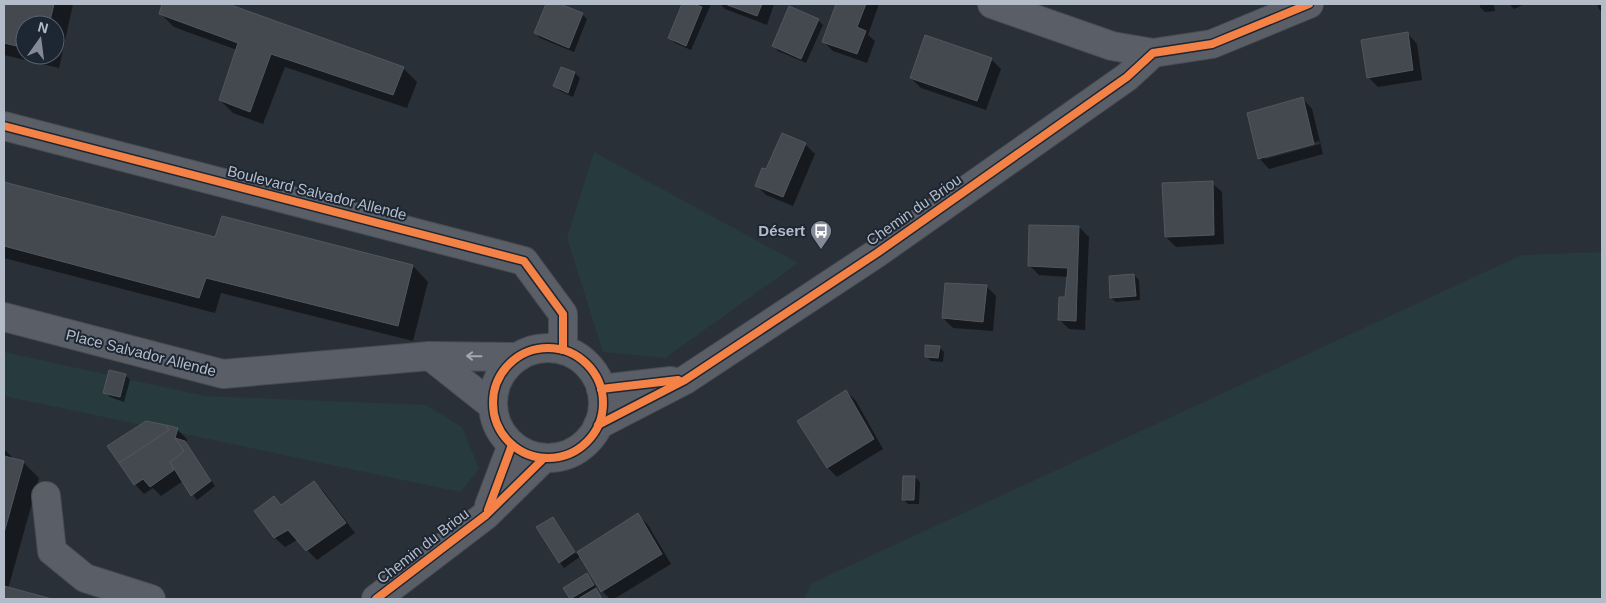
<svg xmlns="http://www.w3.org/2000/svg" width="1606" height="603" font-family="Arial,sans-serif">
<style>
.green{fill:#273a3e}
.shadow{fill:#0007;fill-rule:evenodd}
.building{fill:#444950;stroke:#52575f}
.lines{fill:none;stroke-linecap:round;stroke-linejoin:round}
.minor-casing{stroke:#484c53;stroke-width:30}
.minor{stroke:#5a5e66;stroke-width:28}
.cycleway-casing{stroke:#1d2633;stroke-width:11}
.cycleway{stroke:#f48246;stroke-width:8}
.oneway{stroke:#a2a9b5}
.labels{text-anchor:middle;stroke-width:4;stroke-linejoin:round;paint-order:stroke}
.street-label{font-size:15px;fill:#b4bcc9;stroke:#1d2633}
.poi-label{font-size:15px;font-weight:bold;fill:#b4bcc9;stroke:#1d2633;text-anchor:end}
</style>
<rect width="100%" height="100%" fill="#2a3038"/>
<g class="green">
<polygon points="594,152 798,263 665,358 603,352 567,238"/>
<polygon points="1602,252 1602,599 804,599 812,583 1522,255"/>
<polygon points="4,352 205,396 426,405 462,427 479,469 460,492 4,396"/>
</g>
<g class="shadow">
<path d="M4,4H73L59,68L4,55ZM25,25H55V55H25Z"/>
<polygon points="164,4 224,4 403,68 417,82 407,108 285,67 263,124 233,113 220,100 237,50 174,27 160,13"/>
<polygon points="548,4 556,4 582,14 587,19 574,52 540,38 535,33"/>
<polygon points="684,4 711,4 691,50 675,43 670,38"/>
<polygon points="720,4 774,4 767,25 725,9"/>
<polygon points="837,4 879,4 868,35 875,41 867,63 833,51 823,41"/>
<polygon points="1480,4 1494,4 1495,11 1485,12 1480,7"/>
<polygon points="1509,4 1525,4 1514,9"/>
<polygon points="1597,4 1602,4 1602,13 1599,9"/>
<polygon points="818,20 823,25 806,63 778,51 773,46"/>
<polygon points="1408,34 1417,44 1422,80 1378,87 1368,77"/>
<polygon points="991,59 1001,69 986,110 921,88 911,78"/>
<polygon points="562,68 575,73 580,78 573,97 560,91 555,86"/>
<path d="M1303,99L1312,109L1323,154L1269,169L1260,159L1248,114ZM1319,141L1320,144L1265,159V156Z"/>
<polygon points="805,144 815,154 793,206 766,195 756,185 767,171"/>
<polygon points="4,183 216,239 413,266 428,282 413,341 221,293 215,313 4,258"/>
<polygon points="1212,183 1222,192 1224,244 1176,247 1166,237"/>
<polygon points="1079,227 1089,237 1085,330 1069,329 1059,319 1067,298 1068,277 1039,275 1029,265"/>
<polygon points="1134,275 1139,280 1140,300 1116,302 1111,298"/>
<polygon points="986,286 996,296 993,331 953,328 943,318"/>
<polygon points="939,347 944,352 943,362 931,361 926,356"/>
<polygon points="125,375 130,380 124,402 110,397 105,392"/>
<polygon points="846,391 856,401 883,449 837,477 828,468 799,422"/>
<polygon points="177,429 187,439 186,444 215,486 197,500 183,481 161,496 153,488 144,494 135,484"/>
<polygon points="4,449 12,457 11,459 23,462 39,478 8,589 47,599 4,599"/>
<polygon points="915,477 920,482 919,504 908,504 903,499"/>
<polygon points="314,483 324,492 355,533 317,560 297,540 285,547 275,538 256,511 274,497 282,506"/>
<polygon points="638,515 648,525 671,564 614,599 610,599 602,591 581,556 564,568 560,563 538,527 553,519 558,524 576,554"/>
<polygon points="586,575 591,579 598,590 596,591 603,599 572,599 565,588"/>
</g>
<g class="building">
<polygon points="4,4 54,4 49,25 25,25 25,48 4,43"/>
<polygon points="162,4 228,4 404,67 393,95 271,54 250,112 219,100 238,43 159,14"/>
<polygon points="546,4 560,4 583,13 569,48 534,33"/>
<polygon points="682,4 693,4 702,7 686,46 668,38"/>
<polygon points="725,4 762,4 757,16"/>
<polygon points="836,4 866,4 857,27 866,31 857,54 822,42"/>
<polygon points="789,6 819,19 801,59 772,46"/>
<polygon points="1408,32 1413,70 1367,78 1361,40"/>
<polygon points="925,35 992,58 977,101 910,78"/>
<polygon points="561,67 575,72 568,93 553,86"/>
<polygon points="1303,97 1314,144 1258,159 1247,113"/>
<polygon points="782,133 806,143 783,197 755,186 762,168 766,169"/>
<polygon points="1213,181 1214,235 1165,237 1162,183"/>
<polygon points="4,182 215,237 222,216 413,265 398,326 206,278 199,298 4,246"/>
<polygon points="1029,225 1079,226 1076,321 1058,320 1059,297 1065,297 1068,268 1028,266"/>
<polygon points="1134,274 1136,296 1110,298 1109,276"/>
<polygon points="945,283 987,285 983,322 942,318"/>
<polygon points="925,345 940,346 938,358 925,357"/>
<polygon points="109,370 126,374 120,397 103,393"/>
<polygon points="846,390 874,439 827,468 797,421"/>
<polygon points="146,421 166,425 169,430 119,463 107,446"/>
<polygon points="166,425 178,428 175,438 184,451 170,462 174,470 150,487 143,479 134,485 119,463 169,430"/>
<polygon points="175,438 185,441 211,481 191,496 170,462 184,451"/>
<polygon points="4,456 24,461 4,533"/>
<polygon points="903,476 915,476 914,500 902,500"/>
<polygon points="314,481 346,523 306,551 288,530 274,538 254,511 274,496 281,505"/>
<polygon points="638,513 662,554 601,592 577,552"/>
<polygon points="553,517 575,552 559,563 536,527"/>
<polygon points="587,573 594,585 570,599 563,588"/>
<polygon points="4,586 52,599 4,599"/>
<polygon points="596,588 602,599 578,599"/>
</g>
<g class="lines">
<g class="minor-casing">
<g id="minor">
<polyline points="992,4 1112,46 1153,53 1212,44 1309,4"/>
<polyline points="4,126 524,261 563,314 563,350"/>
<polyline points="4,317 223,374 430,356 518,357"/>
<circle cx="548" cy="403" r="55"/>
<polyline points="430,356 493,406"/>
<polyline points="601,389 671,381"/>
<polyline points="598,425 685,380 877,253 1127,77 1153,53"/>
<polyline points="46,496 52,551 85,578 151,599"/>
<polyline points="489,506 512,445"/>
<polyline points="376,599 486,515 544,458"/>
</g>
</g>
<use href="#minor" class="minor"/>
<g class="cycleway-casing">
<g id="cycleway">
<polyline points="4,126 524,261 563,314 563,350"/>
<circle cx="548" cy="403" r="55"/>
<polyline points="601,389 678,380"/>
<polyline points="598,425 685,380 877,253 1127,77 1153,53 1212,44 1309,4"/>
<polyline points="488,510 512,445"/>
<polyline points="376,599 486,515 544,458"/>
</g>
</g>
<use href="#cycleway" class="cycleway"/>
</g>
<defs><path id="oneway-shaft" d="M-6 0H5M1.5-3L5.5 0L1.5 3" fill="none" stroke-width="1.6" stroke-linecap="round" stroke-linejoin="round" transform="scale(1.25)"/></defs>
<use class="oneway" href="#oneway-shaft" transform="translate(474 356) rotate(-179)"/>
<defs>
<g id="bus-pin" transform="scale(1.125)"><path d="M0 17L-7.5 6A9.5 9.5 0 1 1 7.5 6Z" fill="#848b96" stroke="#1d2633"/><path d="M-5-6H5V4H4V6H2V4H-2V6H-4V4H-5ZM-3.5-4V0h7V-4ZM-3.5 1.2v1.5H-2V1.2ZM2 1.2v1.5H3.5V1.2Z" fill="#fff"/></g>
</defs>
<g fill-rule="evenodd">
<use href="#bus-pin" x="821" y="231"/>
</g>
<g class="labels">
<g class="street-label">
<text transform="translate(317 193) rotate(14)" y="5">Boulevard Salvador Allende</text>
<text transform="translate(914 210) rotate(-35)" y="5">Chemin du Briou</text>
<text transform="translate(141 353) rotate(14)" y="5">Place Salvador Allende</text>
<text transform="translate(423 546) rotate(-38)" y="5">Chemin du Briou</text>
</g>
<g class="poi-label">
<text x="805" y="236">Désert</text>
</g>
</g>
<rect width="1606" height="603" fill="none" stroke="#b4bcc9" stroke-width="10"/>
<g transform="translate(40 40) rotate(14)"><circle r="24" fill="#1d2633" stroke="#59626f"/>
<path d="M0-4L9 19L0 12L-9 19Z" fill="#848b96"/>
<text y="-8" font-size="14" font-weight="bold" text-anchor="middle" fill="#b4bcc9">N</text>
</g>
</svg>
